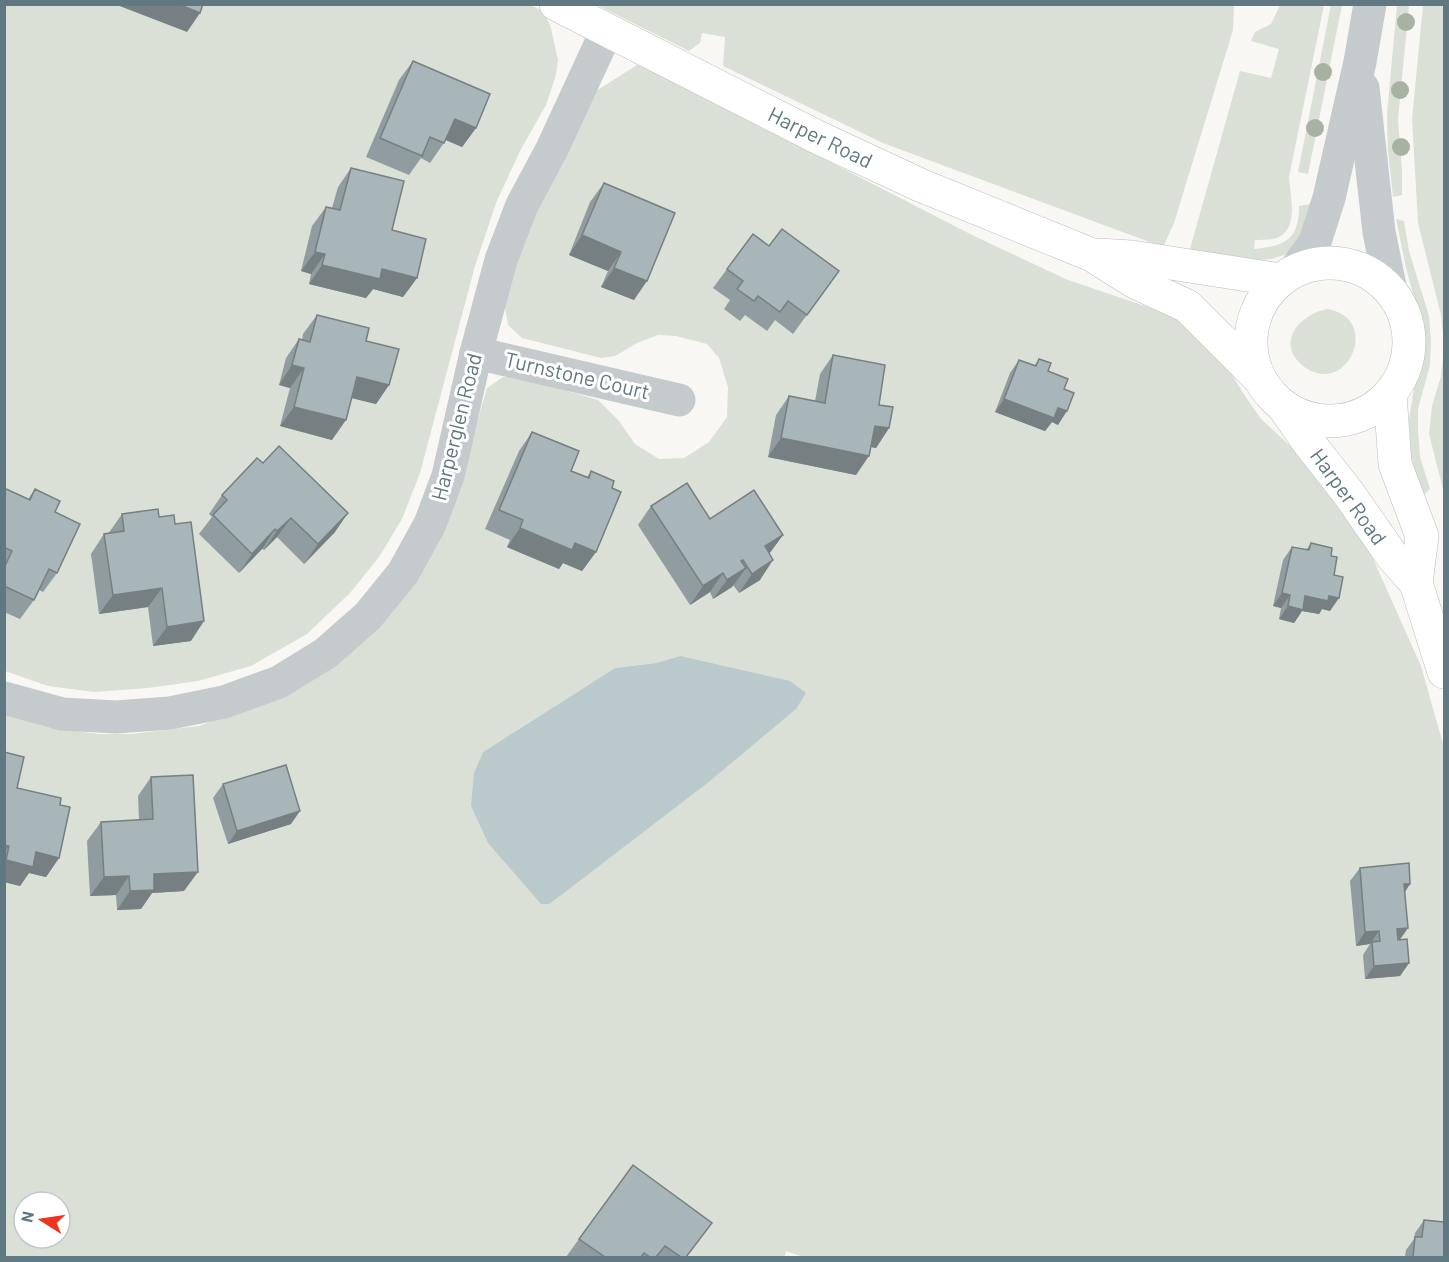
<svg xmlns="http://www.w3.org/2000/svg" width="1449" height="1262" font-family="Barlow,sans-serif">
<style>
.green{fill:#dae0d5;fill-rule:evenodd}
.water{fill:#bacacc}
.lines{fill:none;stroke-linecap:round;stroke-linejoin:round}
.secondary-casing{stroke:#b7bec1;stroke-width:34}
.minor{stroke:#c5cacd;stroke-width:33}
.secondary{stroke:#fff;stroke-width:33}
.tree{fill:#a8b2a3}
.wall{fill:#909c9f}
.shaded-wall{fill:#767f82}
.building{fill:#a8b5b9;stroke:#767f82;stroke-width:1.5}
.labels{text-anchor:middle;stroke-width:6;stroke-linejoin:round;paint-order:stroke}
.street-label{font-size:21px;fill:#607882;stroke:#fff}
</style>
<rect width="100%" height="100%" fill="#f8f7f4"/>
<g class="green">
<polygon points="529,4 544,12 551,28 558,60 556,75 546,105 520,151 496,203 475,266 420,473 402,519 379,557 350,593 307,634 251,666 198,681 148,688 94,692 48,686 5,671 5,5"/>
<polygon points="597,5 1234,5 1233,30 1174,223 1163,247 883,143 723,66 725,37 702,33 700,43 689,51"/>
<path d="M1280,5H1324L1289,177C1290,193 1299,228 1279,237C1273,240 1262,240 1255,240L1254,249C1285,246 1299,240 1299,206L1311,204L1310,225L1287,254L1271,259L1249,261L1188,256L1240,71L1271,78L1279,49L1251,41L1255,32L1271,24Z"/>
<polygon points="1331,5 1342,5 1308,174 1298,172"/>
<polygon points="1397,5 1409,5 1398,120 1402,169 1402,195 1393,197 1388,151 1387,114"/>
<polygon points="1423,5 1444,5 1444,344 1441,315 1418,223 1412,119"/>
<path d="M637,65L657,73L974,236L1068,280L1151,308L1191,325L1219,353L1243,393L1261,419L1299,454L1366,543L1421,666L1444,747V1257L806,1258L786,1251L784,1258H5V714L45,727L99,734H131L199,726L257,704L323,671L474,432L487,388L503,377H520L598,400L619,421L635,444L659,459L684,458L709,442L727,417L728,387L719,358L707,344L676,336L658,335L637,343L615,356L601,358L522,338L508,325L504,301L536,203L596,91ZM680,656L474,774L483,752L615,668L656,663ZM24,1202H60V1238H24Z"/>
<polygon points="1396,219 1404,221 1409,251 1429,316 1431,342 1430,365 1418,409 1418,429 1420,457 1430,489 1423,496 1411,456 1409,420 1414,388 1424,358 1424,334 1406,268"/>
<path d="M1327,309C1382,318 1348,396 1306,368C1274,346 1297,315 1327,309Z"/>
<polygon points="1444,347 1444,493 1429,434 1432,406 1441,376"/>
</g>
<polygon class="water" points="680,656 790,681 806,693 796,709 710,781 560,896 549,904 541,904 488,843 471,806 474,773 483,752 615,668 656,663"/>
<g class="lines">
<g class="secondary-casing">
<g id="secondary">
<polyline points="556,4 817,137 920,185 1092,255 1135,282 1187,306 1259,378"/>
<polyline points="1097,255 1132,257 1280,280"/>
<circle cx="1330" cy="342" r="79"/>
<polyline points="1390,394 1395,464 1422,536 1416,583 1444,672"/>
<polyline points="1284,407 1309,443 1349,494 1392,556 1416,583"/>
</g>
</g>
<g class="minor">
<polyline points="1363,88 1379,232 1391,291"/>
<polyline points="1295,270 1315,242 1329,198 1360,62 1370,4"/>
<polyline points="476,353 679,400"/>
<polyline points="4,698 62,714 116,717 170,713 224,702 279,682 326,653 368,616 403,573 430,524 448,476 476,353 501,260 522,205 552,149 607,30"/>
</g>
<use href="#secondary" class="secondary"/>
</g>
<g class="tree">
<circle cx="1406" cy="22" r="9"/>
<circle cx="1323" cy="72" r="9"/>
<circle cx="1400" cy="90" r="9"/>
<circle cx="1315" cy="128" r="9"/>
<circle cx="1401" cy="147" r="9"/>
</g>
<g class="wall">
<polygon points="413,61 476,128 462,147 446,140 430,163 421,158 409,175 366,157 399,80"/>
<polygon points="351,168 392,230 417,278 403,297 373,289 366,298 309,284 311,274 301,271 312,226 326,207 332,208 338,187"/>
<polygon points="604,183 634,300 601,287 608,271 569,255 590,202"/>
<polygon points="769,246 839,271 793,334 775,320 767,331 745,315 740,321 724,309 730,300 713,288 727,269"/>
<polygon points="317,315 366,341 389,385 376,404 352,398 332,440 280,426 290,388 279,385 286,358 299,339 302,340 303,334"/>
<polygon points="833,355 879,405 889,428 876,448 871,447 856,475 768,457 776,415 789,396 815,401 820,374"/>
<polygon points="1039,359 1064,389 1058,425 1052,422 1045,431 995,412 1010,373 1019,360 1034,366"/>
<polygon points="532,432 571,471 587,477 591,471 612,488 596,552 582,571 563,563 559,569 507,547 510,540 485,529 519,451"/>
<polygon points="4,488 28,499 35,489 55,512 57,573 43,592 39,590 34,600 20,619 4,612"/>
<polygon points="222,495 335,532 304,564 277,537 264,550 262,549 239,573 199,534 212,517 209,514"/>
<polygon points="651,506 710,519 783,535 769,554 760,580 739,593 733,585 732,587 713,599 710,592 690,605 638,525"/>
<polygon points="122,514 159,517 191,641 153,646 148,607 99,614 91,554 104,534 108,534"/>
<polygon points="1311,543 1331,556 1334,575 1330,611 1322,609 1319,614 1302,611 1294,623 1279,619 1281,608 1273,606 1283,560 1292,547 1306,550"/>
<polygon points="4,752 17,788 60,805 59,858 46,877 29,873 20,886 4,882"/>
<polygon points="151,777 184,891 152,893 141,909 117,910 116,895 90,896 87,841 101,822 139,820 138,796"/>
<polygon points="223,784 291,824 228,844 213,798"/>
<polygon points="1360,868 1410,884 1405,892 1400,940 1409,963 1400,976 1365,979 1363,955 1370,944 1356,946 1350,881"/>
<polygon points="633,1165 687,1257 566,1257 579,1239"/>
<polygon points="1424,1220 1444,1257 1405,1257 1406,1250 1414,1239 1415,1233"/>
</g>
<g class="shaded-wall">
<polygon points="117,4 178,4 200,13 187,32 117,5"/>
<polygon points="455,119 476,128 462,147 441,138"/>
<polygon points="582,235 621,252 608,271 569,255"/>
<polygon points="315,252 325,254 311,274 301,271"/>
<polygon points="322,265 382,269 417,278 403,297 373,289 366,298 309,284"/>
<polygon points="614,268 647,281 634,300 601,287"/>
<polygon points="292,365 304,368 290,388 279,385"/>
<polygon points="357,377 389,385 376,404 343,396"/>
<polygon points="1004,399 1058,408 1067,411 1058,425 1052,422 1045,431 995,412"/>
<polygon points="294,407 346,420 332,440 280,426"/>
<polygon points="875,426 889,428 876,448 861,445"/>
<polygon points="781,438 869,456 856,475 768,457"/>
<polygon points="348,513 335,532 304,564 318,544"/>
<polygon points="291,518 277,537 264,550 277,531"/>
<polygon points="520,528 575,543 596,552 582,571 563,563 559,569 507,547"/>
<polygon points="275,529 262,549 239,573 252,554"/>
<polygon points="783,535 769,554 765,546"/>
<polygon points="743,560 732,576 746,568 732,587 713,599 741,561"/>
<polygon points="773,560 760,580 739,593 752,574"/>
<polygon points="723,573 710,592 690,605 703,586"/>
<polygon points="162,588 148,607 99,614 113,595"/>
<polygon points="1282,593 1290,595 1281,608 1273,606"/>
<polygon points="1305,596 1329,596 1339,598 1330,611 1322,609 1319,614 1302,611 1294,623 1279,619 1288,606"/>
<polygon points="204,621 191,641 153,646 167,627"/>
<polygon points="300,811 291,824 228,844 237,831"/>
<polygon points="4,845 9,846 4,852"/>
<polygon points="36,852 59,858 46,877 29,873 20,886 4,882 4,862 6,860"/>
<polygon points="198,872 184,891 152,893 141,909 117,910 130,891 154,874"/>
<polygon points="129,876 116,895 90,896 104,877"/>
<polygon points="1404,884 1410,884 1401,897"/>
<polygon points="1408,928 1399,941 1397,929"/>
<polygon points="1379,931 1370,944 1356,946 1365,932"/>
<polygon points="1409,963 1400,976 1365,979 1374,966"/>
</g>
<g class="building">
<polygon points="178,4 203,4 200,13"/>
<polygon points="413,61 490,94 476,128 455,119 444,143 430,137 422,156 380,138"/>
<polygon points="351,168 404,181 392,230 426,239 417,278 382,269 380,279 322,265 325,254 315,252 326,207 340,210"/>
<polygon points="604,183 675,213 647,281 614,268 621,252 582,235"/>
<polygon points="782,229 839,271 807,315 788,301 780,312 758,296 754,301 737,289 743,281 727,269 753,234 769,246"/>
<polygon points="317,315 369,328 366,341 399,349 389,385 357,377 346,420 294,407 304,368 292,365 299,339 310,342"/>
<polygon points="833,355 885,365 879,405 893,407 889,428 875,426 869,456 781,438 789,396 825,403"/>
<polygon points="1039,359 1051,363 1048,371 1068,379 1064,389 1074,393 1067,411 1058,408 1054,418 1004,399 1019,360 1036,366"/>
<polygon points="532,432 579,451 571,471 589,478 591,471 614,481 612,488 621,492 596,552 575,543 572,550 520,528 523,520 499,510"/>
<polygon points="279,446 348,513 318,544 291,518 277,531 275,529 252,554 213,515 227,500 222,495 257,458 263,463"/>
<polygon points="687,483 710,519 754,490 783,535 765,546 773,560 752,574 743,560 741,561 746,568 727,580 723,573 703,586 651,506"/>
<polygon points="4,488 30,500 35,489 60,501 55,512 80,524 57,573 49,569 34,600 4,586 4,568 12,551 4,547"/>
<polygon points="158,509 159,517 174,515 175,524 191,522 204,621 167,627 162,588 113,595 104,534 124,531 122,514"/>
<polygon points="1311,543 1332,548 1331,556 1337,557 1334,575 1343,577 1339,598 1329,596 1328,601 1305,596 1303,610 1288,606 1290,595 1282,593 1292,547 1309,550"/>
<polygon points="4,752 24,757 17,788 61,798 60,805 70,807 59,858 36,852 33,867 6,860 9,846 4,845"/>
<polygon points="286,765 300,811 237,831 223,784"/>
<polygon points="193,775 198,872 154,874 154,890 130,891 129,876 104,877 101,822 153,819 151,777"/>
<polygon points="1409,863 1410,884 1404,884 1408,928 1397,929 1398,940 1407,939 1409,963 1374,966 1372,942 1380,941 1379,931 1365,932 1360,868"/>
<polygon points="633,1165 712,1223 686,1257 681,1257 665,1246 656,1257 650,1257 644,1253 641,1257 605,1257 579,1239"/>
<polygon points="1424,1220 1444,1222 1444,1257 1413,1257 1415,1237 1422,1237"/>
</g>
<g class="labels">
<g class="street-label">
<text transform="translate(820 138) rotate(26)" y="7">Harper Road</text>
<text transform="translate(577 376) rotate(13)" y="7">Turnstone Court</text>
<text transform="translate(457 427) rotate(-76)" y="7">Harperglen Road</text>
<text transform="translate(1348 497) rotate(54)" y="7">Harper Road</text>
</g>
</g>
<rect width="1449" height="1262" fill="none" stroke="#607882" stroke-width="12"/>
<g transform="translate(42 1220) rotate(282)"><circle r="28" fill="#ffffff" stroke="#bfc9cd" stroke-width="1.5"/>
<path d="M0-4.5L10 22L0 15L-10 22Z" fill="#f1321c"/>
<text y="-9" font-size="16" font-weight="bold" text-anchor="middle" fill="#607882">N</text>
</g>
</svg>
